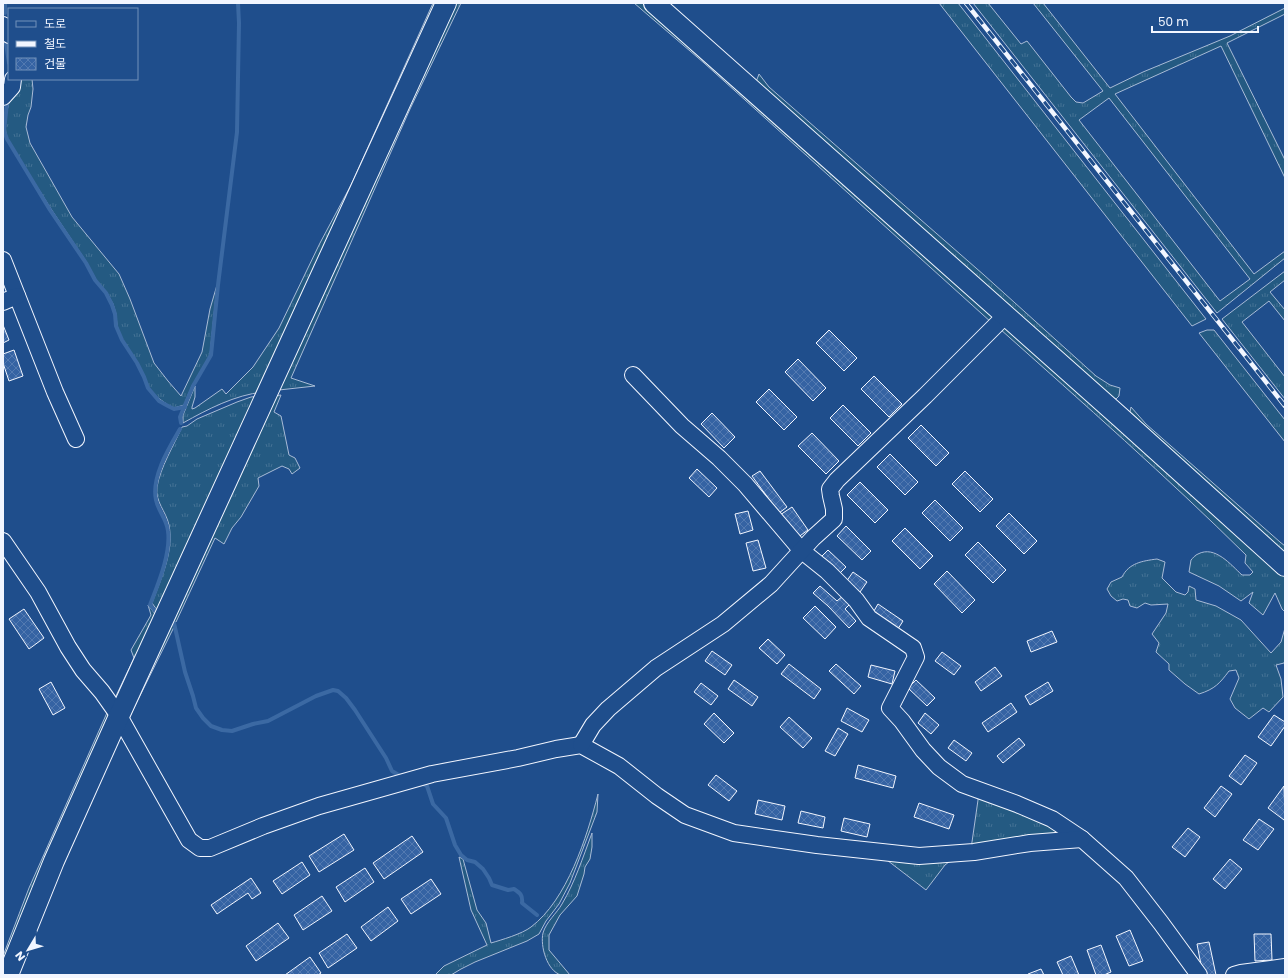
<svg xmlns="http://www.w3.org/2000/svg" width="1288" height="978" font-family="Poppins,'Noto Sans KR',sans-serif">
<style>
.grass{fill:url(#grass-tufts);stroke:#a8bbd7;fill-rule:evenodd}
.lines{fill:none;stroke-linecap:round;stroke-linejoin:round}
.stream{stroke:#3b69a3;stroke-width:4}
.building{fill:url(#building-cross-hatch);stroke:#f2f6ff}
.minor-casing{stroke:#f2f6ff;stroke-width:18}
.major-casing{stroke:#f2f6ff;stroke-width:22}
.minor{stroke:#1f4e8c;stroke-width:16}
.major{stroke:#1f4e8c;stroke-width:20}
.rail-casing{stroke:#f2f6ff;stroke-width:4.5}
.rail{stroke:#1f4e8c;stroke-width:3;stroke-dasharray:9;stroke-linecap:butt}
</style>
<defs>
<pattern id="grass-tufts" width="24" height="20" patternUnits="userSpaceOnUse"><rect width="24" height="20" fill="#245a82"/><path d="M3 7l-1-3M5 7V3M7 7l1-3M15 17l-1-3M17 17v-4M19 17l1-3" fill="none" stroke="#447295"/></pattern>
<pattern id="building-cross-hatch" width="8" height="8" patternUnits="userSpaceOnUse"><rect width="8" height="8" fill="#3563a3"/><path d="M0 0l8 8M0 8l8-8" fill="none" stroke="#537ab1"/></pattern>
</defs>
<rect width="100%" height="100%" fill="#1f4e8c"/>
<g class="grass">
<path d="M433,3H440L263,392C235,395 208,409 183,423V415L195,386V397L192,407V409L195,408L222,389L226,394L253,367L279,328L320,243L351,185Z"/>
<polygon points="452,3 461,3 410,109 291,378 315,386 279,390"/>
<polygon points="634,3 642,3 645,6 994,315 992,323 704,63"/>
<polygon points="939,3 958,3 1206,319 1192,326"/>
<path d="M973,3H988L1021,44L1027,41L1071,97L1076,102L1083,103L1103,91L1033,3H1043L1110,88L1143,72L1230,36L1285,8V14L1227,43L1285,160V178L1221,46L1115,94L1254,274L1285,251V258L1217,313ZM1109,98L1250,279L1220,301L1079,120Z"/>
<polygon points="759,74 769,87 984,275 1096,376 1110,385 1120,388 1119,396 1116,399 1111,399 756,82"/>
<path d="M17,79H32L33,89L31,107L28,115L26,127L30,143L72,217L119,274L130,299L154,363L168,381L181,396L202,352L210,309L217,285L210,355L192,386L184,405L174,408L168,405L154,395L148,388L145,377L137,363L122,339L117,326L116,314L113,304L107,293L96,280L87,263L51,209L7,139C2,120 10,97 17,79Z"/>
<polygon points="1285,271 1285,280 1270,292 1285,310 1285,321 1269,301 1242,322 1285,377 1285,399 1222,319"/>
<path d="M1004,326L1285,574V612L1282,609L1275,593L1263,615L1249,603L1253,592L1241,601L1219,586L1189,572L1191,560C1193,558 1195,555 1198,554C1215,545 1231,565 1242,575H1250L1253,572L1245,563L1246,555C1167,477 1083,403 1000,329Z"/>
<polygon points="1207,330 1214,330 1285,420 1285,442 1199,333"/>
<polygon points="281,395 274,412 281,416 289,455 295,458 300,468 292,474 289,469 282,466 258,478 259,486 241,517 232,528 224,544 215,538 176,622 173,623 174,627 127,722 123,715 273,396"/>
<path d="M259,396L157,610L152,603C161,578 174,552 169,525C166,511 155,502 157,487C160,468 174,445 182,427L187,426L197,419L237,402L251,397Z"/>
<polygon points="1131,407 1146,424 1280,542 1285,546 1285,555 1130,412"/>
<path d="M1157,559L1165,562L1162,578L1176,592L1185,595L1188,592L1189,586L1195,589L1196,600L1216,606L1241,620L1271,653L1281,642L1285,628V661L1284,663L1276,665L1281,679L1283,697L1269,712L1263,708L1249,719L1235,708L1230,699L1239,678L1236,670L1229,671C1220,683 1215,689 1199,694L1185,684L1169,670V664L1156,652L1159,643L1152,634L1166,613L1168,604L1151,605L1145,603L1137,608L1130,606L1128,600L1123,599L1117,601L1111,596L1107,589L1111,582L1122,577C1129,563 1142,561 1157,559Z"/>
<polygon points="148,605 156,615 117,708 115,698 134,658 131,650 151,615"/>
<polygon points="110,706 114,712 3,972 3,956 29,888"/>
<polygon points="979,793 1015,806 1063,833 971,849"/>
<path d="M598,794L597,812L570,883L559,904L546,921L539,934L527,941L475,962L461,969L451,975H435L444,966L487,945L471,910L459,857L463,859L477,910L486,923L491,943C501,940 522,934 531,927C567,900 587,837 598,794Z"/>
<path d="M592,833V847L590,859L585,867L584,874L577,896L560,915L549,935V950L570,975C567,975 563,976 561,975C547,971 540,946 543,933C546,922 557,913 562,904C575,882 583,857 592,833Z"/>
<polygon points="879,854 954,858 945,865 926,890"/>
</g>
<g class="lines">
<g class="stream">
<polyline points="5,3 5,13"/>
<polyline points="5,37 9,63"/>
<polyline points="7,103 4,131 7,139 50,210 86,263 95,280 106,293 112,305 115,314 116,326 122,340 137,363 144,377 148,388 159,401 168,406 174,409 185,407"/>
<polyline points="181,423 180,417 193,386 211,355 218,285 237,132 239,23 238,3"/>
<path d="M157,613L150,605C158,584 171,554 168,531C167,519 158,511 156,500C151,477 169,448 180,429"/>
<polyline points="174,623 185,672 193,696 196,708 203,718 211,726 222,730 232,731 253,724 268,721 316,696 333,690 338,691 346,698 355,710 386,758 392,771 402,777"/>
<path d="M421,783L427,786L433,804L446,818L455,845L461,855L467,860L475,862L483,869L489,878L492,885L508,890L514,889C520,893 523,895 522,903L537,915"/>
</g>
</g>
<g class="building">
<polygon points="3,325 9,340 3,343"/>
<polygon points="829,330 857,358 844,371 816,343"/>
<polygon points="14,350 23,376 9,381 3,363 3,354"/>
<polygon points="798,359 826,388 813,401 785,372"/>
<polygon points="874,376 902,404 889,417 861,389"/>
<polygon points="769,389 797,417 784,430 756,402"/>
<polygon points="843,405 871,433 858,446 830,418"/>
<polygon points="712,413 735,437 724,448 701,424"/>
<polygon points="921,425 949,453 936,466 908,438"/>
<polygon points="812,433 839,461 826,474 798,446"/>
<polygon points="890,454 918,482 905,495 877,467"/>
<polygon points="697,469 717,488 709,497 689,478"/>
<polygon points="760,471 787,507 779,513 752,476"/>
<polygon points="965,471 993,499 980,512 952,484"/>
<polygon points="860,482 888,510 875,523 847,495"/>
<polygon points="935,500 963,528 950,541 922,513"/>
<polygon points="792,507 808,530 797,538 780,515"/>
<polygon points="748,511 753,530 740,534 735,514"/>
<polygon points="1009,513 1037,541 1024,554 996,526"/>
<polygon points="846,526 871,551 862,560 837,536"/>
<polygon points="905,528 933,556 920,569 892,541"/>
<polygon points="758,540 766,568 753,571 746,543"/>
<polygon points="978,542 1006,570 993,583 965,555"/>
<polygon points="828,550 846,567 838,575 820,558"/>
<polygon points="947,571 975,600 962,613 934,584"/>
<polygon points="853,572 867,582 860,592 846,582"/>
<polygon points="820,586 837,601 844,595 851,603 845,609 856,621 849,628 828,606 813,593"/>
<polygon points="878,604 903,621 896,632 871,616"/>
<polygon points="815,606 836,627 825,639 803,618"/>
<polygon points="24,609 44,638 29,649 9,619"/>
<polygon points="1052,631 1057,642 1031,652 1027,641"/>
<polygon points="768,639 785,655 777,664 759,648"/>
<polygon points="712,651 732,665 725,675 705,661"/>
<polygon points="942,652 961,666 954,675 935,661"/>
<polygon points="789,664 821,689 814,699 781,674"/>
<polygon points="836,664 861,686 854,694 829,671"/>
<polygon points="871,665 895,671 892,684 868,677"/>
<polygon points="995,667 1002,676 981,691 975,682"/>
<polygon points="734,680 758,697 752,706 728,689"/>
<polygon points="916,680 935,698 927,706 908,688"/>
<polygon points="51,682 65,708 53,715 39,689"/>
<polygon points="1048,682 1053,691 1030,705 1025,696"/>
<polygon points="701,683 718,696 711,705 694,692"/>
<polygon points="1011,703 1017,712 988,732 982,723"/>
<polygon points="847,708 869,720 862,732 841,721"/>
<polygon points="714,713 734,733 724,743 704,724"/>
<polygon points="925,713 939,725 931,734 918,723"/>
<polygon points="1274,715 1285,722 1285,726 1271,746 1258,737"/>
<polygon points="789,717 812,738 803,748 780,727"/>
<polygon points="838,728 848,734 835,756 825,751"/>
<polygon points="1019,738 1025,745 1003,763 997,756"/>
<polygon points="954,740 972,753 966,761 948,748"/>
<polygon points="1245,755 1257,763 1241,785 1229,776"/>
<polygon points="858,765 896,776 893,788 855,778"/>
<polygon points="716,775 737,791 729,801 708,785"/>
<polygon points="1221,786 1232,794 1215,817 1204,808"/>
<polygon points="1284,786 1285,818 1284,820 1268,808"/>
<polygon points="758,800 785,806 782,820 755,814"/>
<polygon points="919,803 954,815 949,829 914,817"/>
<polygon points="801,811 825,817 823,828 798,823"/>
<polygon points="844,818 870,824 867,837 841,831"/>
<polygon points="1259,819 1274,829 1258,850 1243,840"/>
<polygon points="1188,828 1200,837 1185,857 1172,847"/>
<polygon points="344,834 354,850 319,872 309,856"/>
<polygon points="412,836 423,852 384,879 373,863"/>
<polygon points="1230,859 1242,869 1225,889 1213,879"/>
<polygon points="302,862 310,875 282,894 273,881"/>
<polygon points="365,868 374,882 345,902 336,887"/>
<polygon points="251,878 261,893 252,899 248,893 217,914 211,905"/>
<polygon points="431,879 441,894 411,914 401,899"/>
<polygon points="322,896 332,911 303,930 294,915"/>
<polygon points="388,907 398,921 371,941 361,927"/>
<polygon points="278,923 289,938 256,961 246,946"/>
<polygon points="1130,930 1143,961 1129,966 1116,936"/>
<polygon points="347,934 357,948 328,968 319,953"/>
<polygon points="1254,934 1271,934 1272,960 1255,961"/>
<polygon points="1209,942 1216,975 1203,975 1197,944"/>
<polygon points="1101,945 1111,972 1104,975 1096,975 1087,950"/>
<polygon points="1071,956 1079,975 1063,975 1057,962"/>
<polygon points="310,957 321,973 318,975 285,975"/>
<polygon points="1041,969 1044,975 1028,975 1028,974"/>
</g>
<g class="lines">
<g class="minor-casing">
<g id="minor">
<polyline points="3,25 9,35"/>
<polyline points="3,97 12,87 13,79"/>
<polyline points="3,260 55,392 76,439"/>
<polyline points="3,302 17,296"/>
<polyline points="633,375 682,426 719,458 745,484 802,551 827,571 856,600 869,618 913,648 916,657 890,708 902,721 923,750 939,767 962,784 1017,804 1052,819 1082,839 1126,878 1161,923 1199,975"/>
<polyline points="3,541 38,592 68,647 83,670 102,692 119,716 189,840 200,848 210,848 263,826 319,806 432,774 518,758 556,749 581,745 619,766 657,796 685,815 734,833 817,845 919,856 974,852 1030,843 1082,839"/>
<polyline points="581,745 593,725 608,709 656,668 723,624 771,584 813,538 834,519 834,509 831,496 830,489 837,480 925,396 1006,315"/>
<polyline points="1234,975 1241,973 1285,967"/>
</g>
</g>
<g class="major-casing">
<g id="major">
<polyline points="654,3 1120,417 1285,566"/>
<polyline points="8,975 54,861 119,716 446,3"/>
</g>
</g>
<use href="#minor" class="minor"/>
<use href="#major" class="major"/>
<g class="rail-casing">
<polyline id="rail" points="966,3 1285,406"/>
</g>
<use href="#rail" class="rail"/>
</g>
<rect width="1288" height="978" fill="none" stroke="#f2f6ff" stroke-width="8"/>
<rect x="8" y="8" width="130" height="72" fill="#1f4e8c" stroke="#7391ba"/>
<rect x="16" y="21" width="20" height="6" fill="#1f4e8c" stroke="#7391ba"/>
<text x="44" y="28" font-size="12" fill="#f2f6ff">도로</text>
<rect x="16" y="41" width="20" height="6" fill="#f2f6ff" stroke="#7391ba"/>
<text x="44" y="48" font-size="12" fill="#f2f6ff">철도</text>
<rect x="16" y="58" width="20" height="12" fill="url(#building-cross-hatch)" stroke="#7391ba"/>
<text x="44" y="68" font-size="12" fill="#f2f6ff">건물</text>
<g transform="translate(28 950) rotate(232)" stroke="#1f4e8c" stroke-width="3" paint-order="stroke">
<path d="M0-3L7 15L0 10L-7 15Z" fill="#f2f6ff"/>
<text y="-6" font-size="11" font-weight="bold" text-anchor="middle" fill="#f2f6ff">N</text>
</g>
<path d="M1152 26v6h106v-6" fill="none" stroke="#f2f6ff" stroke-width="2"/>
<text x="1158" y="26" font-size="12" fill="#f2f6ff" stroke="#1f4e8c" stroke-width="3" paint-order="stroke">50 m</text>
</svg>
